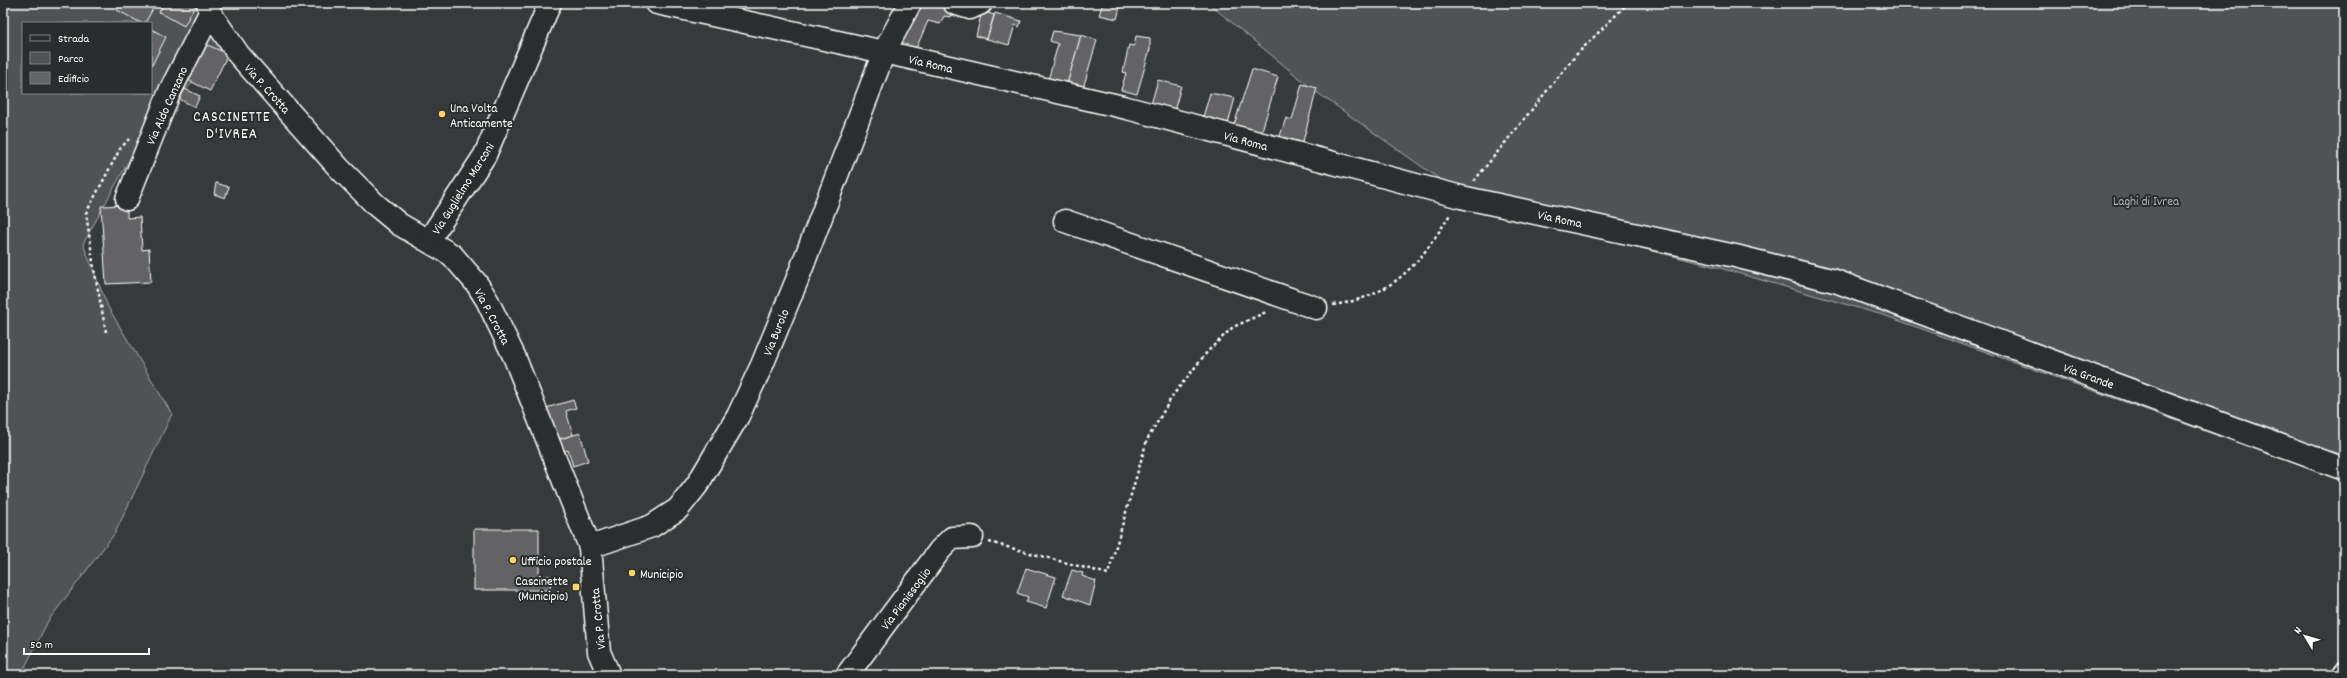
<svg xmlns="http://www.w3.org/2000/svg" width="2347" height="678" font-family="Dekko,sans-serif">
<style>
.green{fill:#505354;stroke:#a8a9aa;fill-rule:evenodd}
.building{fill:#636465;stroke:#fff}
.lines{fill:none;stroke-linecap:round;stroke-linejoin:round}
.minor-casing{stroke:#fff;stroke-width:25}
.path{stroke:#fff;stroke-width:2.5;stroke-dasharray:3 3;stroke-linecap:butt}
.minor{stroke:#2a2d2e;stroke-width:22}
.poi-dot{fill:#ffd166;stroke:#2a2d2e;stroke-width:1.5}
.labels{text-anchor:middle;stroke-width:4;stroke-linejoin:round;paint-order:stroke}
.street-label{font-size:13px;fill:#fff;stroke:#2a2d2e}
.poi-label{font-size:13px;fill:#fff;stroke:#2a2d2e;text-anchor:start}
.park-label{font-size:13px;fill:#b0b2b2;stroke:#2a2d2e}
.quarter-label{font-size:15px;letter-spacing:1px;fill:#fff;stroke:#2a2d2e}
</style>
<rect width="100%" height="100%" fill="#373a3b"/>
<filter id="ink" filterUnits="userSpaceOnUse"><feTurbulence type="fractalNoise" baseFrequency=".025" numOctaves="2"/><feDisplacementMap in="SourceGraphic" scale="8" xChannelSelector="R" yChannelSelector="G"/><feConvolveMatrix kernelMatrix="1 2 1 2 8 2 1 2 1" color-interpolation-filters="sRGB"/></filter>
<g filter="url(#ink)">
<g class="green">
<path d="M3,3H210L231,42L143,135L83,244L108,307L172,414L115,533L48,621L21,675H3ZM23,23H151V93H23Z"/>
<polygon points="1208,3 2344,3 2344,481 1886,316 1720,268 1479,207 1315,91"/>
</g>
<g class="building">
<polygon points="121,3 146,3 154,7 145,23 141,23 117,10"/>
<polygon points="164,3 197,3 184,26 159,12"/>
<polygon points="915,3 943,3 955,7 951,17 944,16 940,24 928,21 914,53 895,49"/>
<polygon points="1103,3 1121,3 1117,19 1099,15"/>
<polygon points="982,11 994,15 987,39 976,36"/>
<polygon points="995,13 1021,21 1019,27 1015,25 1009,45 987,39"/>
<polygon points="151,29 166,37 152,65 151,64"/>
<polygon points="1053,31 1081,35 1066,88 1047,84 1058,44 1050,41"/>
<polygon points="1081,35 1097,40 1082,92 1066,88"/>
<polygon points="1136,36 1150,38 1150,49 1137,94 1121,90 1126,73 1123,72 1129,45 1134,46"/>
<polygon points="201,42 228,54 210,91 184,78"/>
<polygon points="1252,69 1278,77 1260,137 1233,128"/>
<polygon points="1158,80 1181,86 1173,115 1150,108"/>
<polygon points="1302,84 1317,88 1301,149 1278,142 1286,118 1292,120"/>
<polygon points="185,89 200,96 195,107 179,99"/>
<polygon points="1210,93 1235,98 1226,131 1201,124"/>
<polygon points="216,183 229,187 225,198 214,194"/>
<polygon points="127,205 127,218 140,217 142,250 149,249 151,282 106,284 101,206"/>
<polygon points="573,400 576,408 566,411 573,435 557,440 546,408"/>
<polygon points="580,433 588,461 573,466 568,450 561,452 557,440"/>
<polygon points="474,529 539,529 539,576 551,576 550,590 474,590"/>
<polygon points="1026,568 1056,577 1046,608 1026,602 1028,597 1017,593"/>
<polygon points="1072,570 1083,573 1082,576 1096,581 1090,605 1063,595"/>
</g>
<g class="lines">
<g class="minor-casing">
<g id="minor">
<polyline points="208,3 210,13 239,55 339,168 376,205 399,224 452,255 477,284 487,300 514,356 590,547 599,652 609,675"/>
<polyline points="657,3 884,52 1127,108 1461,197 1735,256 1835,281 2344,469"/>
<polyline points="954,3 970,8 981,3"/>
<polyline points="127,199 170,91 210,13"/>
<polyline points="1065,221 1316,308"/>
<polyline points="429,240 485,155 550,3"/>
<polyline points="590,547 652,526 678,509 697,485 738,416 762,365 797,280 884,52 910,3"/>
<polyline points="847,675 940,550 952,538 972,537"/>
<polyline points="2343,675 2344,673"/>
</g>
</g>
<g class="path">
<polyline points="1474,181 1576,55 1628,3"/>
<path d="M1333,305C1395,296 1420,263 1451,213"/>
<polyline points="106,332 94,269 86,213 120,149 129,139"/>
<polyline points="989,542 1108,574 1147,440 1173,395 1208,351 1233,327 1266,312"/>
</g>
<use href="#minor" class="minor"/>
</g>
</g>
<g class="poi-dot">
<circle cx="442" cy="114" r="4"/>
<circle cx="513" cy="560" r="4"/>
<circle cx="632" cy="573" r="4"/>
<rect x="572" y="583" width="8" height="8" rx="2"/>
</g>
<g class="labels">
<g class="street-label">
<text transform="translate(931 63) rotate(13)" y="5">Via Roma</text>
<text transform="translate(268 88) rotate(48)" y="5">Via P. Crotta</text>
<text transform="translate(166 105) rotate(-66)" y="5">Via Aldo Canzano</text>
<text transform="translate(1246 140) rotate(15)" y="5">Via Roma</text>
<text transform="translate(462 188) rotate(-58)" y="5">Via Guglielmo Marconi</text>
<text transform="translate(1560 218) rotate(12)" y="5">Via Roma</text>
<text transform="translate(493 316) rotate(62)" y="5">Via P. Crotta</text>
<text transform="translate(775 332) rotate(-68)" y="5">Via Burolo</text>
<text transform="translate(2089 375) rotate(20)" y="5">Via Grande</text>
<text transform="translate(905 598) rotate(-53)" y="5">Via Pianissoglio</text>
<text transform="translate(597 619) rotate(-96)" y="5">Via P. Crotta</text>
</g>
<g class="poi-label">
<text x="450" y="112">Una Volta<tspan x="450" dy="15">Anticamente</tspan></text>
<text x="521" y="565">Ufficio postale</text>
<text x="640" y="578">Municipio</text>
<text x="568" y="585" text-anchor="end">Cascinette<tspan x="568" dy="15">(Municipio)</tspan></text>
</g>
<g class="park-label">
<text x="2146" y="205">Laghi di Ivrea</text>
</g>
<g class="quarter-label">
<text x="232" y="121">CASCINETTE<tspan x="232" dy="17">D'IVREA</tspan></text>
</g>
</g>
<rect width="2347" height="678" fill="none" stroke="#2a2d2e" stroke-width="16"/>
<rect x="8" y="8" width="2331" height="662" fill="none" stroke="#fff" stroke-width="1.5" filter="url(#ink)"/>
<rect x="22" y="22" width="130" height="72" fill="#2a2d2e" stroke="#7f8182"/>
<rect x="30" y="35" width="20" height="6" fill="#2a2d2e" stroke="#7f8182"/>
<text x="58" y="42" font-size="12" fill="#ffffff">Strada</text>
<rect x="30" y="52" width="20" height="12" fill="#505354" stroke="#7f8182"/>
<text x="58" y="62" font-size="12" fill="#ffffff">Parco</text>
<rect x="30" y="72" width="20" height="12" fill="#636465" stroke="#7f8182"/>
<text x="58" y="82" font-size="12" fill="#ffffff">Edificio</text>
<g transform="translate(2305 636) rotate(308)" stroke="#2a2d2e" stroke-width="3" paint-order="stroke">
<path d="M0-3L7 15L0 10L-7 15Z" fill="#ffffff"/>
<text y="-6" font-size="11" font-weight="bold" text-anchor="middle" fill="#ffffff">N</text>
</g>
<path d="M24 648v6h125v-6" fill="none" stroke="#ffffff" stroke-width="2"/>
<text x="30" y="648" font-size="12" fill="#ffffff" stroke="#2a2d2e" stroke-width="3" paint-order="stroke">50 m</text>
</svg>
